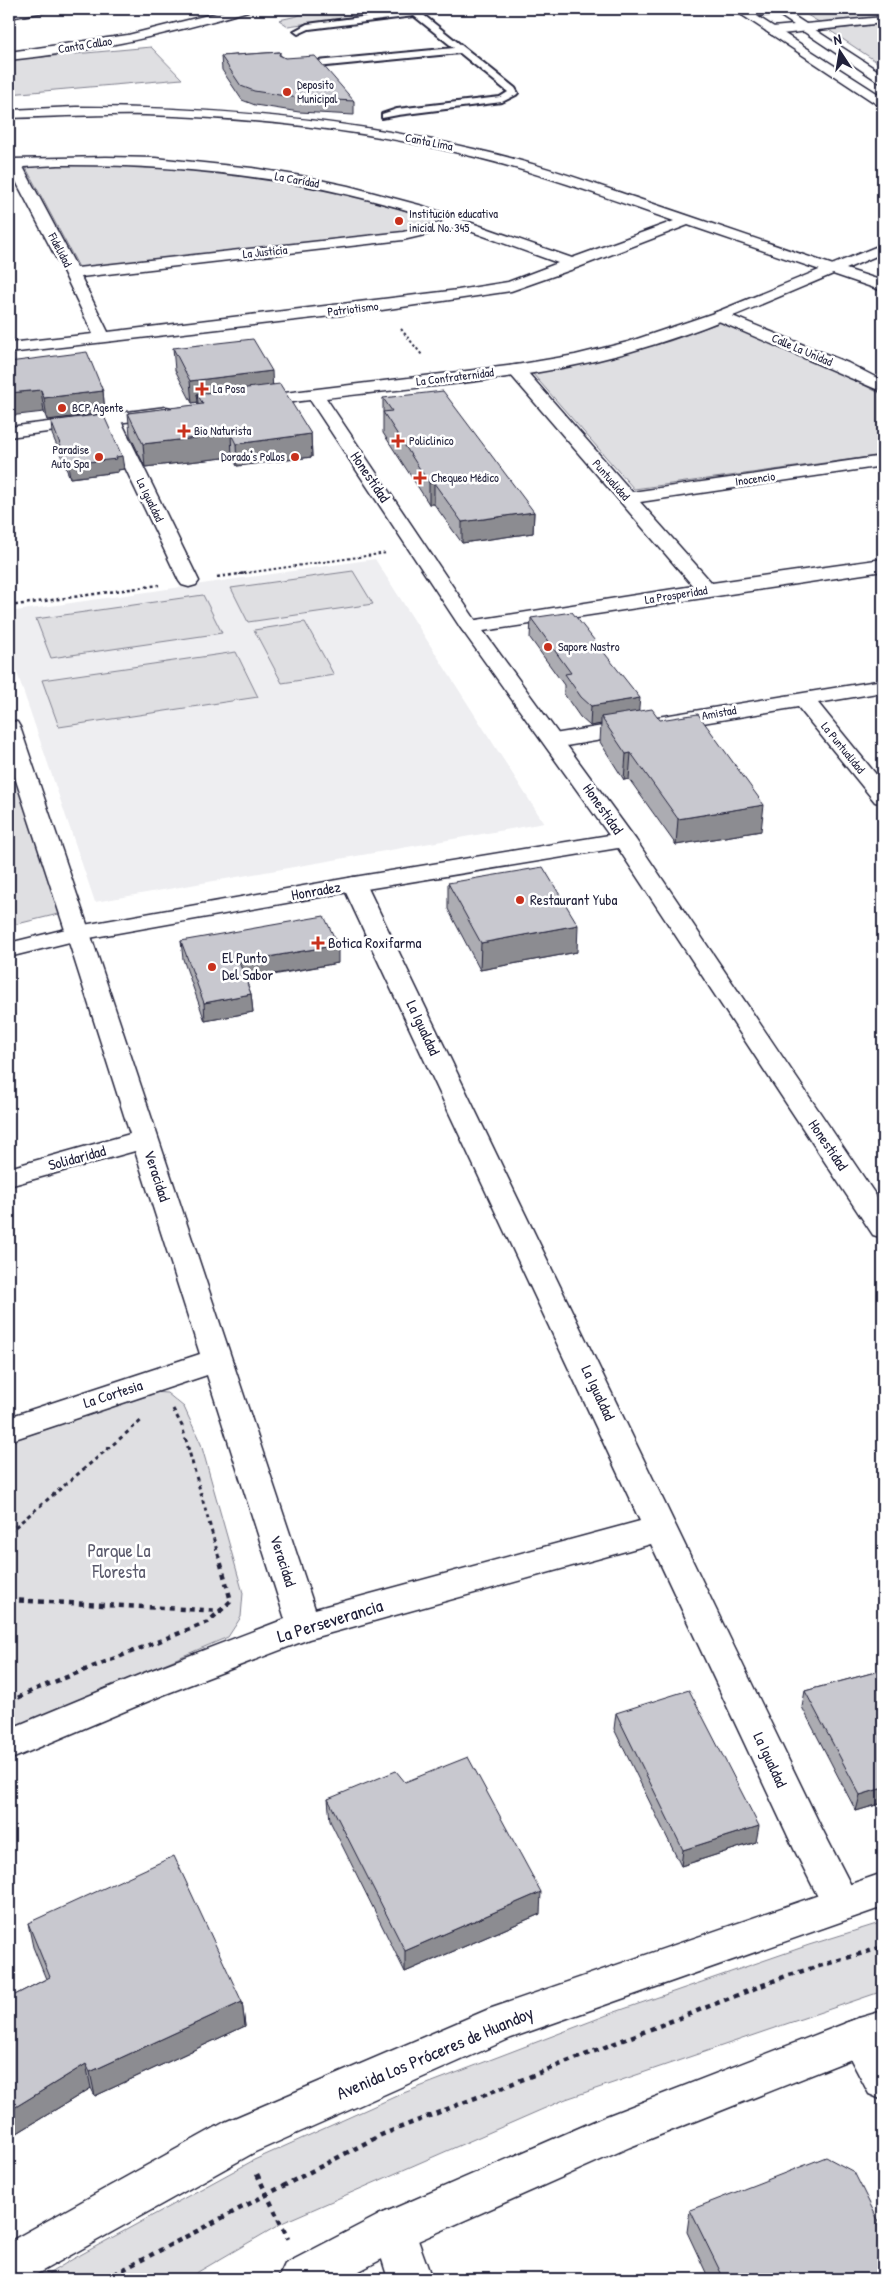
<svg xmlns="http://www.w3.org/2000/svg" width="892" height="2288" font-family="'Patrick Hand',sans-serif">
<style>
.built{fill:#eeeef1}
.green{fill:#dfdfe2;stroke:#80808e}
.lines{fill:none;stroke-linecap:round;stroke-linejoin:round}
.service-casing{stroke:#22223b;stroke-width:4}
.pedestrian-casing{stroke:#22223b;stroke-width:3}
.minor-casing{stroke:#22223b;stroke-width:3}
.tertiary-casing{stroke:#22223b;stroke-width:3}
.secondary-casing{stroke:#22223b;stroke-width:3}
.primary-casing{stroke:#22223b;stroke-width:3}
.trunk-casing{stroke:#22223b;stroke-width:3}
.path-far3{stroke:#22223b;stroke-width:2;stroke-dasharray:2.5 2.5;stroke-linecap:butt}
.path-far2{stroke:#22223b;stroke-width:2.5;stroke-dasharray:3 3;stroke-linecap:butt}
.path-far1{stroke:#22223b;stroke-width:3;stroke-dasharray:4 4;stroke-linecap:butt}
.path{stroke:#22223b;stroke-width:4.5;stroke-dasharray:5 5;stroke-linecap:butt}
.service{fill:#fff;fill-rule:evenodd}
.pedestrian{fill:#fff;fill-rule:evenodd}
.minor{fill:#fff;fill-rule:evenodd}
.tertiary{fill:#fff;fill-rule:evenodd}
.secondary{fill:#fff;fill-rule:evenodd}
.primary{fill:#fff;fill-rule:evenodd}
.trunk{fill:#fff;fill-rule:evenodd}
.wall{fill:#acacb2;stroke:#22223b}
.shaded-wall{fill:#8c8c91;stroke:#22223b}
.building{fill:#c8c8cf;stroke:#22223b}
.poi-dot{fill:#c8321e;stroke:#fff;stroke-width:2}
.labels{text-anchor:middle;stroke-width:5;stroke-linejoin:round;paint-order:stroke}
.far-street-label{font-size:12px;fill:#22223b;stroke:#fff}
.far-poi-label{font-size:12px;fill:#22223b;stroke:#fff;text-anchor:start}
.street-label{font-size:15px;fill:#22223b;stroke:#fff}
.poi-label{font-size:15px;fill:#22223b;stroke:#fff;text-anchor:start}
.near-park-label{font-size:18px;fill:#5b5b6d;stroke:#fff}
.near-street-label{font-size:18px;fill:#22223b;stroke:#fff}
</style>
<rect width="100%" height="100%" fill="#fff"/>
<filter id="ink" filterUnits="userSpaceOnUse"><feTurbulence type="fractalNoise" baseFrequency=".02" numOctaves="2"/><feDisplacementMap in="SourceGraphic" scale="10" xChannelSelector="R" yChannelSelector="G"/><feConvolveMatrix kernelMatrix="1 2 1 2 8 2 1 2 1" color-interpolation-filters="sRGB"/></filter>
<g filter="url(#ink)">
<polygon class="built" points="375,559 544,823 95,902 9,649 9,612"/>
<g class="green">
<polygon points="310,9 400,9 401,10 288,26 279,20 297,16"/>
<polygon points="842,9 883,9 883,17 819,22 802,12"/>
<polygon points="883,24 883,49 877,62 829,30"/>
<polygon points="151,47 182,79 9,94 9,60"/>
<path d="M55,164C94,165 134,164 173,167C266,175 353,192 441,222L398,234L80,269L25,166Z"/>
<polygon points="721,322 831,368 883,395 883,455 634,489 532,373 613,356 670,341"/>
<polygon points="353,571 373,604 248,622 231,588"/>
<polygon points="203,595 222,633 51,658 36,619"/>
<polygon points="305,622 334,675 282,683 254,630"/>
<polygon points="236,652 258,697 59,727 42,680"/>
<polygon points="9,737 75,910 9,926"/>
<polygon points="136,1391 167,1393 184,1407 201,1444 243,1593 241,1617 228,1637 9,1729 9,1432"/>
<polygon points="883,1922 883,1991 566,2099 284,2222 186,2279 40,2279 73,2259 254,2160 401,2094 615,2012 809,1945"/>
</g>
<g class="lines">
<g class="service-casing">
<polygon id="service" points="407,9 416,9 515,88 518,93 516,95 502,102 398,115 382,118 382,114 397,109 500,97 508,92 460,53 296,69 292,66 296,63 454,48 414,16 309,29 298,34 294,31 307,24 409,11"/>
</g>
<g class="pedestrian-casing">
<polygon id="pedestrian" points="9,721 17,722 20,727 90,933 87,938 78,940 69,938 66,933 9,759"/>
</g>
<g class="minor-casing">
<g id="minor">
<polygon points="26,9 51,9 45,12 9,18 9,12"/>
<path d="M76,107C212,107 345,118 478,150C533,162 586,181 639,199C705,221 771,244 836,266L839,269L836,272H826L688,225L579,267L511,291L375,311L9,353V343L93,334L64,273L9,168V160L14,159L106,157L155,158L252,168L301,176L348,186L423,206L572,258L674,221C608,198 543,174 475,157C367,130 256,118 145,115C100,114 54,117 9,118V110ZM58,165C189,164 319,179 444,222L403,232L77,268L23,167ZM459,227L558,263L508,282L458,290L108,332L81,277L403,240Z"/>
<polygon points="720,311 848,363 883,381 883,392 714,319 712,316 714,313"/>
<polygon points="516,365 522,366 632,492 883,456 883,466 640,502 712,583 883,559 883,571 470,633 463,631 460,627 463,623 470,621 693,586 510,374 508,370 510,366"/>
<polygon points="111,414 117,415 120,419 199,581 196,585 189,587 182,585 179,581 102,419 105,415"/>
<polygon points="883,680 883,692 818,703 883,783 883,804 875,802 798,707 554,748 546,746 543,741 546,736 554,734"/>
<polygon points="354,877 362,879 366,884 820,1825 860,1903 855,1915 841,1920 827,1915 794,1849 651,1544 309,1639 163,1695 9,1760 9,1729 139,1675 285,1619 207,1375 9,1441 9,1417 200,1354 135,1151 9,1186 9,1168 130,1134 66,933 69,928 78,926 87,928 90,933 315,1609 640,1521 342,884 346,879"/>
<polygon points="859,2018 873,2023 883,2041 883,2100 869,2094 839,2037 845,2023"/>
</g>
</g>
<g class="tertiary-casing">
<g id="tertiary">
<path d="M232,9H250L248,11C170,34 90,52 9,60V52L128,35Z"/>
<path d="M883,244V253L846,269L883,281V291L833,274C769,301 705,330 639,349C538,380 430,385 326,398L478,624L636,840L883,1206V1238L873,1235L618,848L354,891L78,940L9,957V943L78,926L354,877L609,835L460,627L310,400L251,407L245,406L242,402L245,398L251,397L516,365L575,355L628,342L714,313Z"/>
<polygon points="166,407 172,408 175,412 172,416 9,437 9,427"/>
<polygon points="394,2209 409,2215 432,2279 388,2279 373,2230 379,2215"/>
</g>
</g>
<g class="secondary-casing">
<g id="secondary">
<polygon points="883,1873 883,1907 511,2038 255,2152 28,2279 9,2279 9,2242 225,2122 489,2009"/>
<polygon points="883,2011 883,2049 859,2056 630,2147 409,2245 344,2279 278,2279 285,2264 379,2215 604,2117 859,2018"/>
</g>
</g>
<g class="primary-casing">
<g id="primary">
<polygon points="766,9 808,9 802,12 746,17 740,14 746,11"/>
<polygon points="883,17 883,23 772,35 766,31 772,27"/>
</g>
</g>
<g class="trunk-casing">
<g id="trunk">
<polygon points="733,9 746,9 883,97 883,106 878,105"/>
<polygon points="770,9 783,9 883,74 883,83 879,82"/>
</g>
</g>
<g class="path-far3">
<polyline points="401,329 422,355"/>
<polyline points="239,574 387,553"/>
</g>
<g class="path-far2">
<polyline points="217,577 247,573"/>
<polyline points="9,606 159,585"/>
</g>
<g class="path-far1">
<polyline points="173,1409 182,1426 219,1558"/>
<polyline points="9,1532 142,1420"/>
</g>
<g class="path">
<polyline points="9,1600 222,1611"/>
<polyline points="9,1702 36,1689 208,1622 231,1601 219,1557"/>
<polyline points="257,2174 288,2239"/>
<polyline points="105,2279 381,2135 786,1976 883,1947"/>
</g>
<use href="#service" class="service"/>
<use href="#pedestrian" class="pedestrian"/>
<use href="#minor" class="minor"/>
<use href="#tertiary" class="tertiary"/>
<use href="#secondary" class="secondary"/>
<use href="#primary" class="primary"/>
<use href="#trunk" class="trunk"/>
</g>
<g class="wall">
<polygon points="280,52 280,55 354,101 354,115 299,112 255,105 242,100 222,70 221,56"/>
<polygon points="173,348 273,384 311,434 312,457 237,466 232,457 145,467 130,435 128,413 198,405 198,402 192,403 175,370"/>
<polygon points="9,362 103,391 105,413 47,420 44,412"/>
<polygon points="383,398 534,512 533,533 462,543 434,504 429,504 383,433"/>
<polygon points="51,421 124,469 118,470 118,472 70,478 52,434"/>
<polygon points="531,618 639,711 660,720 761,831 676,845 629,779 624,780 600,742 601,724 590,726 580,717 564,694 564,685 530,638"/>
<polygon points="448,883 577,952 480,970 448,909"/>
<polygon points="181,941 338,963 246,980 251,994 253,1012 205,1021 183,959"/>
<polygon points="883,1670 883,1803 856,1811 802,1707 805,1691"/>
<polygon points="616,1713 756,1842 681,1866 614,1729"/>
<polygon points="405,1782 540,1914 405,1972 330,1821 328,1799"/>
<polygon points="28,1923 242,2002 245,2026 95,2096 91,2088 9,2138 9,1998 46,1979 33,1947"/>
<polygon points="690,2210 883,2279 709,2279 687,2232"/>
</g>
<g class="shaded-wall">
<polygon points="272,371 273,393 197,394 198,402 192,403 190,381"/>
<polygon points="41,390 44,412 9,416 9,393"/>
<polygon points="103,391 105,413 47,420 44,398"/>
<polygon points="231,434 232,457 145,467 143,444"/>
<polygon points="311,434 312,457 237,466 236,444"/>
<polygon points="122,456 124,469 118,470 118,472 70,478 68,464"/>
<rect x="429" y="483" width="5" height="21"/>
<polygon points="534,512 533,533 462,543 462,522"/>
<polygon points="640,698 638,718 601,717 601,724 590,726 591,706"/>
<polygon points="631,753 629,779 624,780 626,754"/>
<polygon points="764,805 761,831 676,845 678,819"/>
<polygon points="578,925 577,952 480,970 481,943"/>
<polygon points="338,945 338,963 240,980 239,962"/>
<polygon points="251,994 253,1012 205,1021 204,1003"/>
<polygon points="883,1788 883,1803 856,1811 860,1795"/>
<polygon points="759,1826 756,1842 681,1866 683,1850"/>
<polygon points="541,1892 540,1914 405,1972 405,1951"/>
<polygon points="242,2002 245,2026 95,2096 90,2072"/>
<polygon points="86,2064 91,2088 9,2138 9,2111"/>
</g>
<g class="building">
<polygon points="280,52 279,55 285,58 315,56 354,101 298,98 254,91 241,86 221,56"/>
<polygon points="253,339 272,371 190,381 173,348"/>
<polygon points="87,352 103,391 44,398 41,390 9,393 9,362"/>
<polygon points="280,384 311,434 236,444 231,434 143,444 128,413 203,404 197,394"/>
<polygon points="443,391 534,512 462,522 434,483 429,483 383,412 392,411 383,398"/>
<polygon points="103,414 122,456 116,457 117,459 68,464 51,421"/>
<polygon points="572,612 640,698 591,706 581,697 565,674 571,673 531,618"/>
<polygon points="652,709 660,720 698,714 764,805 678,819 631,753 626,754 601,717"/>
<polygon points="543,867 578,925 481,943 448,883"/>
<polygon points="324,916 338,945 239,962 251,994 204,1003 181,941"/>
<polygon points="883,1670 883,1788 860,1795 805,1691"/>
<polygon points="689,1690 759,1826 683,1850 616,1713"/>
<polygon points="468,1757 541,1892 405,1951 328,1799 396,1771 405,1782"/>
<polygon points="174,1856 242,2002 90,2072 86,2064 9,2111 9,1998 50,1977 28,1923"/>
<polygon points="826,2157 854,2172 883,2230 883,2279 724,2279 690,2210"/>
</g>
</g>
<g class="poi-dot">
<circle cx="287" cy="92" r="5"/>
<circle cx="399" cy="221" r="5"/>
<path d="M199.5 381.5h5v5h5v5h-5v5h-5v-5h-5v-5h5z"/>
<circle cx="62" cy="408" r="5"/>
<path d="M181.5 423.5h5v5h5v5h-5v5h-5v-5h-5v-5h5z"/>
<path d="M395.5 433.5h5v5h5v5h-5v5h-5v-5h-5v-5h5z"/>
<circle cx="99" cy="457" r="5"/>
<circle cx="295" cy="457" r="5"/>
<path d="M417.5 470.5h5v5h5v5h-5v5h-5v-5h-5v-5h5z"/>
<circle cx="548" cy="647" r="5"/>
<circle cx="520" cy="900" r="5"/>
<path d="M315.5 935.5h5v5h5v5h-5v5h-5v-5h-5v-5h5z"/>
<circle cx="212" cy="967" r="5"/>
</g>
<g class="labels">
<g class="far-street-label">
<text transform="translate(85 45) rotate(-9)" y="4">Canta Callao</text>
<text transform="translate(429 142) rotate(11)" y="4">Canta Lima</text>
<text transform="translate(297 180) rotate(10)" y="4">La Caridad</text>
<text transform="translate(60 250) rotate(62)" y="4">Fidelidad</text>
<text transform="translate(265 252) rotate(-6)" y="4">La Justicia</text>
<text transform="translate(353 309) rotate(-7)" y="4">Patriotismo</text>
<text transform="translate(802 350) rotate(23)" y="4">Calle La Unidad</text>
<text transform="translate(455 377) rotate(-7)" y="4">La Confraternidad</text>
<text transform="translate(755 479) rotate(-8)" y="4">Inocencio</text>
<text transform="translate(611 480) rotate(49)" y="4">Puntualidad</text>
<text transform="translate(150 500) rotate(64)" y="4">La Igualdad</text>
<text transform="translate(676 595) rotate(-9)" y="4">La Prosperidad</text>
<text transform="translate(719 713) rotate(-10)" y="4">Amistad</text>
<text transform="translate(843 748) rotate(51)" y="4">La Puntualidad</text>
</g>
<g class="far-poi-label">
<text x="297" y="89">Deposito<tspan x="297" dy="14">Municipal</tspan></text>
<text x="409" y="218">Institución educativa<tspan x="409" dy="14">inicial No. 345</tspan></text>
<text x="213" y="393">La Posa</text>
<text x="72" y="412">BCP Agente</text>
<text x="194" y="435">Bio Naturista</text>
<text x="409" y="445">Policlinico</text>
<text x="89" y="454" text-anchor="end">Paradise<tspan x="89" dy="14">Auto Spa</tspan></text>
<text x="285" y="461" text-anchor="end">Dorado's Pollos</text>
<text x="431" y="482">Chequeo Médico</text>
<text x="558" y="651">Sapore Nastro</text>
</g>
<g class="street-label">
<text transform="translate(370 477) rotate(56)" y="5">Honestidad</text>
<text transform="translate(603 809) rotate(55)" y="5">Honestidad</text>
<text transform="translate(316 891) rotate(-10)" y="5">Honradez</text>
<text transform="translate(423 1028) rotate(65)" y="5">La Igualdad</text>
<text transform="translate(828 1145) rotate(56)" y="5">Honestidad</text>
<text transform="translate(77 1158) rotate(-15)" y="5">Solidaridad</text>
<text transform="translate(157 1176) rotate(72)" y="5">Veracidad</text>
<text transform="translate(598 1393) rotate(65)" y="5">La Igualdad</text>
<text transform="translate(113 1394) rotate(-18)" y="5">La Cortesia</text>
<text transform="translate(283 1561) rotate(72)" y="5">Veracidad</text>
<text transform="translate(770 1760) rotate(65)" y="5">La Igualdad</text>
</g>
<g class="poi-label">
<text x="530" y="905">Restaurant Yuba</text>
<text x="328" y="948">Botica Roxifarma</text>
<text x="222" y="963">El Punto<tspan x="222" dy="17">Del Sabor</tspan></text>
</g>
<g class="near-park-label">
<text x="119" y="1557">Parque La<tspan x="119" dy="21">Floresta</tspan></text>
</g>
<g class="near-street-label">
<text transform="translate(330 1621) rotate(-17)" y="6">La Perseverancia</text>
<text transform="translate(435 2053) rotate(-23)" y="6">Avenida Los Próceres de Huandoy</text>
</g>
</g>
<rect width="892" height="2288" fill="none" stroke="#fff" stroke-width="30"/>
<rect x="15" y="15" width="862" height="2258" fill="none" stroke="#22223b" stroke-width="2" filter="url(#ink)"/>
<g transform="translate(840 52) rotate(348)" stroke="#ffffff" stroke-width="4" paint-order="stroke">
<path d="M0-4L9 19L0 12L-9 19Z" fill="#22223b"/>
<text y="-8" font-size="14" font-weight="bold" text-anchor="middle" fill="#22223b">N</text>
</g>
</svg>
